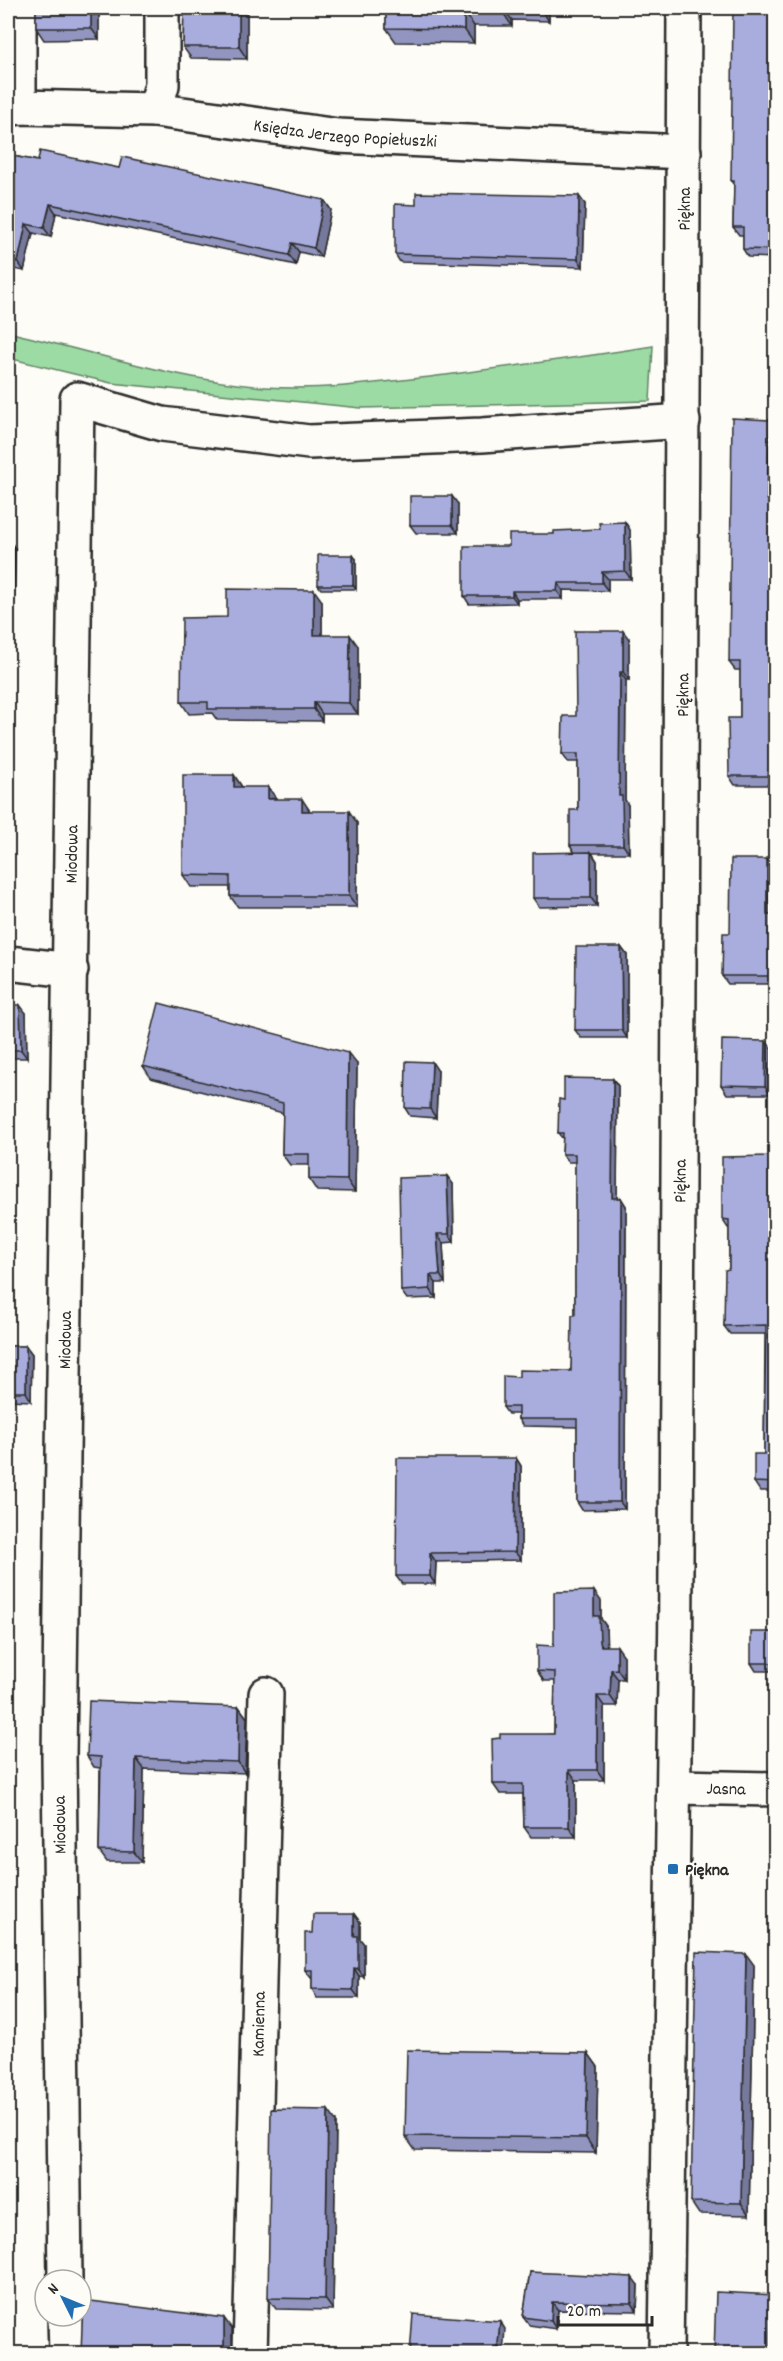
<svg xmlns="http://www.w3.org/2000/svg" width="783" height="2361" font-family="Dekko,sans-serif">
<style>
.green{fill:#9cdba3;stroke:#648367;stroke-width:1.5}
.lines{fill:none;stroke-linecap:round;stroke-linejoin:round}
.minor-casing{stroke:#2b2b2b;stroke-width:38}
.minor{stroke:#fdfcf7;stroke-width:33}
.wall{fill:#9195bf;stroke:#2b2b2b;stroke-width:1.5}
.shaded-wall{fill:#76799b;stroke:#2b2b2b;stroke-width:1.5}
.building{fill:#a9adde;stroke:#2b2b2b;stroke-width:1.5}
.poi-dot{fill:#1f6fb2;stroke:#fdfcf7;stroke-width:2}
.labels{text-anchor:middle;stroke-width:4.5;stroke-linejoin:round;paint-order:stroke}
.street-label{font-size:18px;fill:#2b2b2b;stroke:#fdfcf7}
.poi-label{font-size:18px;font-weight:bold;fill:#2b2b2b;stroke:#fdfcf7;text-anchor:start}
</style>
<rect width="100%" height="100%" fill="#fdfcf7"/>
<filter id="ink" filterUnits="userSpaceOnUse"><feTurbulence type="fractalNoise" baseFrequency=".0167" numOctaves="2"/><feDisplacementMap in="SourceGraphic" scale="12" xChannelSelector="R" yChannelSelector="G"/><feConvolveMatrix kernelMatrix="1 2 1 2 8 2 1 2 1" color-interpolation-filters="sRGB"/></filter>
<g filter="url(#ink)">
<path class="green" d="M8,332C93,352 177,380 265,387C326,391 385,382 446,375C515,366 584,357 653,346L650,401L361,408L111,383L8,358Z"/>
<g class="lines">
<g class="minor-casing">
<g id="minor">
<polyline points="19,8 19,107"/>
<path id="s1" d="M8,109L19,107L155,110L338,136L684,152"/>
<polyline points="155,110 162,85 162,8"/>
<polyline points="8,963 71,970"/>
<path id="s2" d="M676,1787L776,1789"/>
<path id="s3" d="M65,2280L59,1757L77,399L162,424L309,442L482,435L683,421"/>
<polyline points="65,2316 66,2354"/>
<path id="s4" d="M250,2354L266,1694"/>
<path id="s5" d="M666,2354C679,1572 683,789 684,8"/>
</g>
</g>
<use href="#minor" class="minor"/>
</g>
<g class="wall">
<polygon points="36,8 99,8 99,39 44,40 36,28"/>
<polygon points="184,8 247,8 247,59 191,58 183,47"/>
<polygon points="386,8 549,8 549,21 512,20 512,26 474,26 474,43 396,42 386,28"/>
<polygon points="776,8 776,258 748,257 743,249 743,235 739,235 733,227 734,185 731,181"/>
<polygon points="8,155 38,161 119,168 324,200 331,210 321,257 299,252 296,265 56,213 51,237 33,233 24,271 8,268"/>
<polygon points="585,204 583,267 400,262 395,254 416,205"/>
<polygon points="773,499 776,499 776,785 735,785 729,776 740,718 740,670 735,670 729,662"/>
<polygon points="458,504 458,533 416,533 410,525"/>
<polygon points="625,522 630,530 631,579 608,579 608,591 563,590 563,599 517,599 517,603 469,604 464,596 509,546 554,534 600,529"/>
<polygon points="8,540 15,548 14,597 8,597"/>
<polygon points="356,559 356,589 321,589 318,585"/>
<polygon points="322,601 322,635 358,646 358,714 322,714 322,721 217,720 212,713 189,714 181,702 227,617"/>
<polygon points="629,639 629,680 626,680 625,800 628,805 629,853 592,853 597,861 597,906 539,907 533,898 575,853 570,845 578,810 578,762 568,762 562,754 576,716"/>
<polygon points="234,775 242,787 310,811 357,823 357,907 238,907 230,896 230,887 191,887 183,875"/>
<polygon points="767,859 773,868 773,915 776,915 776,984 728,984 722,976 730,933"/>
<polygon points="621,947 627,955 627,1038 581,1038 575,1030"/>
<polygon points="8,1005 26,1013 27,1058 12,1058 12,1075 8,1075"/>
<polygon points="772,1049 771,1094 727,1094 721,1085"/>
<polygon points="357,1064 355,1192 317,1191 309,1179 309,1165 290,1165 282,1154 283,1113 151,1078 143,1066"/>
<polygon points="438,1071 436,1118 410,1116 405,1108"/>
<polygon points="613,1079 618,1086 617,1198 621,1198 626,1206 625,1509 582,1510 577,1502 577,1427 523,1426 518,1419 518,1414 508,1414 503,1407 519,1377 571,1371 575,1315 575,1162 568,1162 562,1154 563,1139 558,1133 564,1100"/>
<polygon points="776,1156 776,1491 760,1491 754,1482 764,1454 765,1334 730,1334 724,1326 729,1269 729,1228 728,1228 722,1219"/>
<polygon points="447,1176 453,1184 454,1242 443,1243 445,1283 436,1283 436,1298 407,1299 401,1291"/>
<polygon points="8,1346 26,1346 32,1354 31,1401 8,1400"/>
<polygon points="516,1458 521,1466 521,1560 436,1562 435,1584 402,1584 396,1576"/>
<polygon points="601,1601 601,1619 606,1626 606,1646 624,1656 624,1679 618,1679 617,1706 604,1706 604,1780 576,1780 576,1837 531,1837 524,1827 523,1794 500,1794 493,1784 500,1738 554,1734 555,1681 544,1681 537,1671 553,1646"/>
<polygon points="776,1632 776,1671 756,1671 751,1663"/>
<polygon points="239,1707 247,1718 245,1773 144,1769 142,1862 107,1862 99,1851 100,1768 94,1767 87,1756"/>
<polygon points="354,1914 360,1922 360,1939 364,1944 364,1977 359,1976 359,1998 317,1998 312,1989 312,1978 311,1978 305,1970 312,1933"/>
<polygon points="754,1965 749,2215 699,2214 691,2202"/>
<polygon points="588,2053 598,2067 596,2153 415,2150 405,2136"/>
<polygon points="336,2121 333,2310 276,2309 268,2298"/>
<polygon points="530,2272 638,2285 637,2311 558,2310 556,2329 529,2325 523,2317"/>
</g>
<g class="shaded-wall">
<polygon points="91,8 99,8 99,39 91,28"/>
<polygon points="239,8 247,8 247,59 239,47"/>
<polygon points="502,8 503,8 512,20 512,26 502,11"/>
<polygon points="540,8 549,8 549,21"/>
<polygon points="464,11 474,26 474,43 464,29"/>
<polygon points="579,196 585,204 583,267 578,259"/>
<polygon points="324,200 331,210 321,257 314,248"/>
<polygon points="50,204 56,213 51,237 44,228"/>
<polygon points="26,224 33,233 24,271 18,262"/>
<polygon points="292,243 299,252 296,265 289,255"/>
<polygon points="770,420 776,427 773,508 767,499"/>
<polygon points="452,496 458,504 458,533 452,525"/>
<polygon points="625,522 630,530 631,579 625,571"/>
<polygon points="9,540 15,548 14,597 8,589"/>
<polygon points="353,555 356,559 356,589 353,585"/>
<polygon points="602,572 608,579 608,591 602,583"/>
<polygon points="558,583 563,590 563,599 557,591"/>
<polygon points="314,590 322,601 322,646 314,635"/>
<polygon points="512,591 517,599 517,603 512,596"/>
<polygon points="623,631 629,639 629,680 623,672"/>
<polygon points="350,635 358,646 358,714 349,703"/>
<polygon points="620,672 626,680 625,800 628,805 629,853 623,845 619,796"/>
<polygon points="314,702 322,714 322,721 314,709"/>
<polygon points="234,775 242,787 242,799 234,787"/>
<polygon points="268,787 276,798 268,799"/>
<polygon points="302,799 310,811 302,811"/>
<polygon points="349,811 357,823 357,907 349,896"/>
<polygon points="591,852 597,861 597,906 591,898"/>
<polygon points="767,859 773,868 773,923 767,915"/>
<polygon points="621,947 627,955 627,1038 622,1030"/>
<polygon points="20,1005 26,1013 27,1058 21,1050"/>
<polygon points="766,1041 772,1049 771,1094 765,1086"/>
<polygon points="8,1053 12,1058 12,1075 8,1069"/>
<polygon points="348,1053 357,1064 355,1192 347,1180"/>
<polygon points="432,1062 438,1071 436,1118 430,1109"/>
<polygon points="613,1079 618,1086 617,1206 612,1198"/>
<polygon points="447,1176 453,1184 454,1242 449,1234"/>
<polygon points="621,1198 626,1206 625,1509 620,1502"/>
<polygon points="437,1234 443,1243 445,1283 440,1275"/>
<polygon points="430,1275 436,1283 436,1298 430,1289"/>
<polygon points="26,1346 32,1354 31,1401 26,1392"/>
<polygon points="516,1458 521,1466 521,1560 515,1552"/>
<polygon points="430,1553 436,1562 435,1584 430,1576"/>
<polygon points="594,1591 601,1601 601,1619 606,1626 607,1652 608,1656 600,1642 594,1616"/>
<polygon points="617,1646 624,1656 624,1679 617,1669"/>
<polygon points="611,1670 618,1679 617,1706 610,1696"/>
<polygon points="597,1696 604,1706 604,1780 597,1770"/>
<polygon points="239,1707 247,1718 245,1773 238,1762"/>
<polygon points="136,1758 144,1769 142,1862 134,1852"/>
<polygon points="569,1770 576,1780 576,1837 569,1827"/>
<polygon points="354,1914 360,1922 360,1939 364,1944 364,1977 358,1969 354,1936"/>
<polygon points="746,1954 754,1965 749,2215 741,2203"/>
<polygon points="354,1968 359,1976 359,1998 353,1990"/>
<polygon points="588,2053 598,2067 596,2153 586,2138"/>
<polygon points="328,2110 336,2121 333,2310 325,2299"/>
<polygon points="632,2277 638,2285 637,2311 632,2303"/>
<polygon points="552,2302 558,2310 556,2329 551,2321"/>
<polygon points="224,2318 232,2329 232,2354 224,2354"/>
<polygon points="500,2321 505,2329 503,2354 497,2354"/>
</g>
<g class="building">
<rect x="36" y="8" width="55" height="20"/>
<polygon points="184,8 239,8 239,47 183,47"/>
<polygon points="386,8 502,8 502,11 464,11 464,29 386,28"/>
<polygon points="733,8 776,8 776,250 743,249 743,227 733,227 734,181 731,181"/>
<polygon points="40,151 119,168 122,157 324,200 314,248 292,243 289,255 50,204 44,228 26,224 18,262 8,260 8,155 38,161"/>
<polygon points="416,193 579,196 578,259 395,254 395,204 416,205"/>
<polygon points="732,418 770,420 767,499 776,499 776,782 769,776 729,776 728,718 740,718 740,662 729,662"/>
<rect x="410" y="496" width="42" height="29"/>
<polygon points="625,522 625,571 602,572 602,583 558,583 557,591 512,591 512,596 464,596 464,546 509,546 509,534 554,534 554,531 600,529 599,523"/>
<polygon points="8,540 9,540 8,589"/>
<rect x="318" y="555" width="35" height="30"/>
<polygon points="227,589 314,590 314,635 350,635 349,703 314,702 314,709 208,709 208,702 181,702 182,618 227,617"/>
<polygon points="575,631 623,631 623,672 620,672 619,796 622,796 623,845 570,845 570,810 578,810 578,754 562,754 563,716 576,716"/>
<polygon points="183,775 234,775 234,787 268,787 268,799 302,799 302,811 349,811 349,896 230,896 230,876 183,875"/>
<polygon points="591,852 591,898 533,898 533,853"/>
<polygon points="731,859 767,859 767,915 776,915 776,976 722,976 723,933 730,933"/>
<polygon points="576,947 621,947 622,1030 575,1030"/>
<polygon points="159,1003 348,1053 347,1180 309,1179 309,1154 282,1154 283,1103 143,1066"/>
<polygon points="8,1005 20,1005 21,1050 8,1050"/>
<polygon points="722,1040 766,1041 765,1086 721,1085"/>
<polygon points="406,1061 432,1062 430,1109 405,1108"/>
<polygon points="564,1078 613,1079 612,1198 621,1198 620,1502 577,1502 577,1419 518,1419 518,1407 503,1407 503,1376 519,1377 519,1370 571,1371 572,1315 575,1315 575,1154 562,1154 563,1133 558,1133 559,1099 564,1100"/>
<polygon points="776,1156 776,1483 754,1482 754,1454 764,1454 766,1325 724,1326 725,1270 729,1269 729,1220 722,1219 722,1157"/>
<polygon points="447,1176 449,1234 437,1234 440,1275 430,1275 430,1289 401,1291 399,1178"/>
<rect x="8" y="1346" width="18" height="46"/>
<polygon points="397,1458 516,1458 515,1552 430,1553 430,1576 396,1576"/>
<polygon points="594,1591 594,1616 599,1616 600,1642 601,1646 617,1646 617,1669 611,1670 610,1696 597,1696 597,1770 569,1770 569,1827 524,1827 523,1784 493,1784 492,1739 500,1738 500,1734 554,1734 555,1672 537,1671 537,1645 553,1646 554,1642 554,1592"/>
<rect x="751" y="1632" width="25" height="31"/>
<polygon points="89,1701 239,1707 238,1762 136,1758 134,1852 99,1851 101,1757 87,1756"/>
<polygon points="313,1914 354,1914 354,1936 358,1936 358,1969 354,1968 353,1990 312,1989 312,1970 305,1970 305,1933 312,1933"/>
<polygon points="696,1952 746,1954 741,2203 691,2202"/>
<polygon points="407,2050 588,2053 586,2138 405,2136"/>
<polygon points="271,2109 328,2110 325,2299 268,2298"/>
<polygon points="530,2272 632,2277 632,2303 552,2302 551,2321 523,2317"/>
<polygon points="716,2292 776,2295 776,2354 714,2354"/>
<polygon points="83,2300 224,2318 224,2354 81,2354"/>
<polygon points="413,2314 500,2321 497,2354 410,2354"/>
</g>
</g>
<rect class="poi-dot" x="667" y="1863" width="12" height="12" rx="3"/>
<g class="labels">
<g class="street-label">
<text dy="6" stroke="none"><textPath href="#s1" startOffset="339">Księdza Jerzego Popiełuszki</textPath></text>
<text dy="6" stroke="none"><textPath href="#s5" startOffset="2145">Piękna</textPath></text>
<text dy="6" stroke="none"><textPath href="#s5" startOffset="1659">Piękna</textPath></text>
<text dy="6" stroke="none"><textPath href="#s3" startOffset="1426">Miodowa</textPath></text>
<text dy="6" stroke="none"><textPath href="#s5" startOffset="1173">Piękna</textPath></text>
<text dy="6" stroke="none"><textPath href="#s3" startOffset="940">Miodowa</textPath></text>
<text dy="6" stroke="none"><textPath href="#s2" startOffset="50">Jasna</textPath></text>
<text transform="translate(59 1825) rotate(-91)" y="6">Miodowa</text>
<text dy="6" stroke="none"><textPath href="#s4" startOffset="330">Kamienna</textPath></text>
</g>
<g class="poi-label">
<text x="685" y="1875">Piękna</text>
</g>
</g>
<rect width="783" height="2361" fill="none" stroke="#fdfcf7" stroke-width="30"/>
<rect x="15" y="15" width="753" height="2331" fill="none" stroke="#2b2b2b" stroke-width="2" filter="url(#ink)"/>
<g transform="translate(63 2298) rotate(313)"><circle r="28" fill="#fdfcf7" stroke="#a9a8a5" stroke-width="1.5"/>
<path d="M0-4.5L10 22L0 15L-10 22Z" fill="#1f6fb2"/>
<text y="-9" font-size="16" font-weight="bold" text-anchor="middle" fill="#2b2b2b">N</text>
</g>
<path d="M558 2316v9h94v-9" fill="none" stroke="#2b2b2b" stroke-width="3"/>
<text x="567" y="2316" font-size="18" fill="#2b2b2b" stroke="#fdfcf7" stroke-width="4.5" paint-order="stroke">20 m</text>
</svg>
